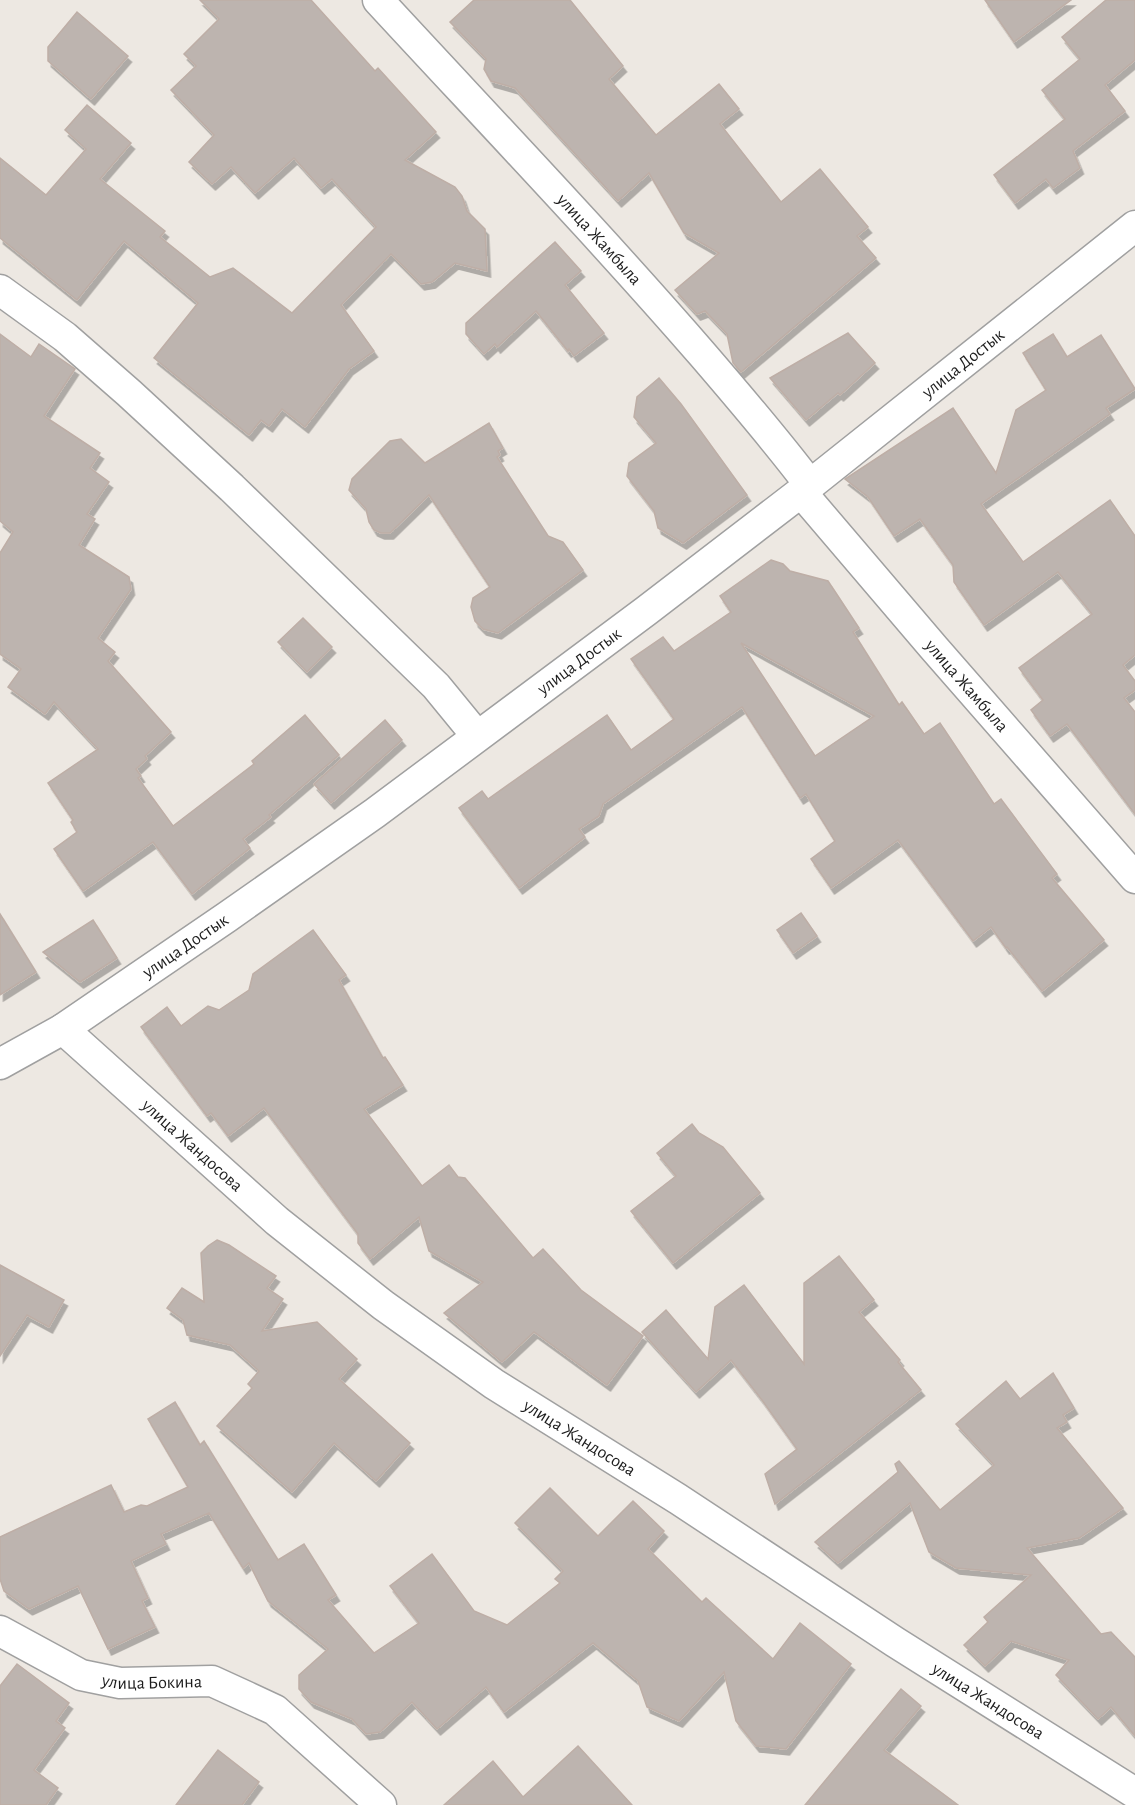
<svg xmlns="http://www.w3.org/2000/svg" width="1135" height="1805" font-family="'Alegreya Sans',sans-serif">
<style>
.building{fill:#bdb4af;stroke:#beaea6;stroke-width:1.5;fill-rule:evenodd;filter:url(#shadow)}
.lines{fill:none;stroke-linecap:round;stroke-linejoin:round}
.minor-casing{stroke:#a0a0a0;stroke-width:33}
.minor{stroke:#fff;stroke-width:30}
.labels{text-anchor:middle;stroke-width:5;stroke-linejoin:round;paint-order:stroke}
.street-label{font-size:18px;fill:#1c1c1c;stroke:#fff}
</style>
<defs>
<filter id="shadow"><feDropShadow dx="3.5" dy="6" stdDeviation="0" flood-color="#0004"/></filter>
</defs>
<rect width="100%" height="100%" fill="#ede8e2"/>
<g class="building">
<polygon points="200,0 311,0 375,71 378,68 436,132 405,160 455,187 462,196 467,211 485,229 487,271 455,263 432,282 421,284 391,254 341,305 374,351 349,369 305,427 282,409 269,426 261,420 249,435 154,358 198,303 124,241 77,300 0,238 0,158 46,195 86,149 65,130 87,105 131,143 100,179 165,231 160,237 210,277 233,268 292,313 376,227 332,179 321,188 294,158 255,193 231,167 212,184 189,162 214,135 171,90 196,66 184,54 219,19"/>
<polygon points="474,0 570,0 623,66 609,79 656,135 719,84 739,109 720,124 781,202 820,169 868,227 857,236 876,258 741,372 733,363 727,334 705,311 697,314 675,290 719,253 684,233 649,173 618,201 515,88 491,81 484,69 486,59 450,22"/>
<polygon points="985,0 1071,0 1014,42"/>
<polygon points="1106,0 1135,0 1135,60 1105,85 1125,111 1073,151 1080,168 1053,188 1046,179 1015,203 994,175 1065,119 1042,90 1080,59 1062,37"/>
<polygon points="77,12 128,56 91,99 48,61 48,47"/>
<polygon points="555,242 581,271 565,285 604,333 574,356 569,349 568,351 536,311 497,347 495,344 484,354 466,334 466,323"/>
<polygon points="848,333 875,363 840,395 838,393 806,420 770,378"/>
<polygon points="0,334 31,357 39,344 75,369 44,416 100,453 90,468 109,482 87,514 95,519 79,545 129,577 131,589 98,638 115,652 108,661 171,732 145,756 147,759 136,769 141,776 138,778 173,826 254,764 252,761 305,715 339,755 269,815 271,817 243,839 250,848 192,894 153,842 83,891 54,849 77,832 71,822 73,820 48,783 98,749 54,702 45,714 8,687 21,669 0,654 0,553 13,532 0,521"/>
<polygon points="1053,334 1067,357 1101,335 1135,389 1106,408 1110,414 981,504 1023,562 1110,500 1135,536 1135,655 1123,665 1135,681 1135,690 1124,698 1135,712 1135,814 1067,724 1050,736 1031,710 1043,700 1019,668 1092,614 1058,572 984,625 954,582 953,565 920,519 894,536 868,497 845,479 953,408 996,473 1016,410 1046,390 1023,353"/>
<polygon points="659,378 681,404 747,495 683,543 658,528 654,511 627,476 629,463 656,443 634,417 637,397"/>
<polygon points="489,423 503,448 498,451 500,455 497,457 548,536 563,542 583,570 498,633 483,629 475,621 471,607 473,598 490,587 429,495 390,533 381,533 374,530 369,522 366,509 349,490 352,479 390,441 401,439 425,463"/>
<path d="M771,560L783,564L790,571L828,581L859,628L853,632L899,705L902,702L924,734L940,723L994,804L1001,799L1057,874L1052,878L1104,940L1042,991L1007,947L1006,948L991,927L973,941L898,840L831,888L811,859L835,841L806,794L800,798L742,707L603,804L599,816L579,829L585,837L519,888L459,808L482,791L488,799L607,715L631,750L674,719L631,659L663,637L674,651L731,612L720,596ZM741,643L874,716L815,756Z"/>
<polygon points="303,618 332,647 307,672 278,642"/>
<polygon points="385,720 402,740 331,803 314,784"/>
<polygon points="801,913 817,936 793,953 777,930"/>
<polygon points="0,914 36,972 0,995"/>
<polygon points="93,920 117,958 80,982 43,952"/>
<polygon points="313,930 346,975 339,980 383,1058 385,1057 403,1085 364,1109 422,1186 449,1165 458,1177 465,1178 533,1258 543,1249 581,1290 643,1336 607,1385 534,1332 502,1362 444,1313 483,1282 429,1251 419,1217 370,1259 358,1243 358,1234 264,1108 228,1136 211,1113 207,1116 141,1027 167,1007 181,1026 208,1006 219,1010 249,990 253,974"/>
<polygon points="692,1124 699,1133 723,1147 760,1193 673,1263 631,1211 676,1176 657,1153"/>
<polygon points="217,1240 229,1245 276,1276 267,1288 283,1299 262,1331 317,1322 357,1359 339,1379 410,1443 376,1481 334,1443 292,1492 217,1426 252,1388 248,1384 259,1371 230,1345 187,1335 183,1320 167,1308 182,1288 204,1302 201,1253 208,1246"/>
<polygon points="839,1256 874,1300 859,1312 900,1360 898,1362 921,1390 775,1504 765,1474 797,1449 762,1400 731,1360 696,1392 642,1332 666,1310 708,1359 715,1307 744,1285 804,1364 804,1283"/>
<polygon points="0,1265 64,1300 49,1327 27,1315 0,1356"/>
<polygon points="1053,1373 1074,1408 1063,1415 1067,1422 1057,1428 1123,1508 1079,1538 1027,1548 1101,1634 1111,1632 1135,1657 1135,1736 1111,1707 1098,1719 1056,1675 1069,1660 1011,1641 985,1666 964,1645 988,1622 984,1617 1031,1575 956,1568 929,1552 910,1503 838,1563 815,1542 898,1472 895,1464 899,1461 940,1510 994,1465 956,1424 1006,1381 1020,1399"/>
<polygon points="175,1402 200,1445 204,1441 278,1560 304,1544 336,1595 328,1600 374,1653 419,1623 390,1586 432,1554 474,1611 507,1625 560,1583 555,1579 563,1571 515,1523 550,1488 598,1536 633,1501 664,1531 648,1549 702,1602 706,1598 773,1659 800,1623 851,1664 786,1749 756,1746 736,1721 724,1672 679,1721 647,1707 638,1681 593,1643 504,1712 486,1687 437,1729 412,1702 380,1732 366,1734 352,1719 311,1702 299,1689 299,1675 328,1649 268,1601 249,1563 243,1568 209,1513 161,1534 166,1544 131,1561 148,1598 142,1601 155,1627 108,1649 78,1586 29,1609 4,1591 0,1579 0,1537 111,1485 124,1512 141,1505 147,1506 188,1487 148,1419"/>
<polygon points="17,1664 69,1703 56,1721 65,1728 34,1770 58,1788 46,1805 0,1805 0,1686"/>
<polygon points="901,1689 921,1706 884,1750 958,1805 805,1805"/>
<polygon points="578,1746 632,1805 444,1805 493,1761 523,1797"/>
<polygon points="218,1750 259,1782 242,1805 176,1805"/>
</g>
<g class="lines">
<g class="minor-casing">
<g id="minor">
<path id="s1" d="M378,0C487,118 598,234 703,355C740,398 776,440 810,485"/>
<polyline points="0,290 65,337 129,393 232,488 436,686 477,736"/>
<path id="s2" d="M801,492L934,648L1135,878"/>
<path id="s3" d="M63,1029L277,1221L383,1305L494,1384L678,1499L895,1642L1135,1793"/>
<path id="s4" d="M0,1064L63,1029L227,917L375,813L646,611L801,492L1135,226"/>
<path id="s5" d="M0,1631L81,1675L120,1683L212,1681L247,1697L275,1710L381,1805"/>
</g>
</g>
<use href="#minor" class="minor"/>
</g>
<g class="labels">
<g class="street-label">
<text dy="6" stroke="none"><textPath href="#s1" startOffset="326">улица Жамбыла</textPath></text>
<text dy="6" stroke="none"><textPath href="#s4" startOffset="1192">улица Достык</textPath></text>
<text dy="6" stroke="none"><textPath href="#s4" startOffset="706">улица Достык</textPath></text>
<text dy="6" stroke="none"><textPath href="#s2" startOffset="255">улица Жамбыла</textPath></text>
<text dy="6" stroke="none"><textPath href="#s4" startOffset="220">улица Достык</textPath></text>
<text dy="6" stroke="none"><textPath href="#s3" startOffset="174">улица Жандосова</textPath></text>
<text dy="6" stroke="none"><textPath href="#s3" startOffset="660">улица Жандосова</textPath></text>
<text dy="6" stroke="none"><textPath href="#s5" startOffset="164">улица Бокина</textPath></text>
<text dy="6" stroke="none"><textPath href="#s3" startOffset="1146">улица Жандосова</textPath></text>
</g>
</g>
</svg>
